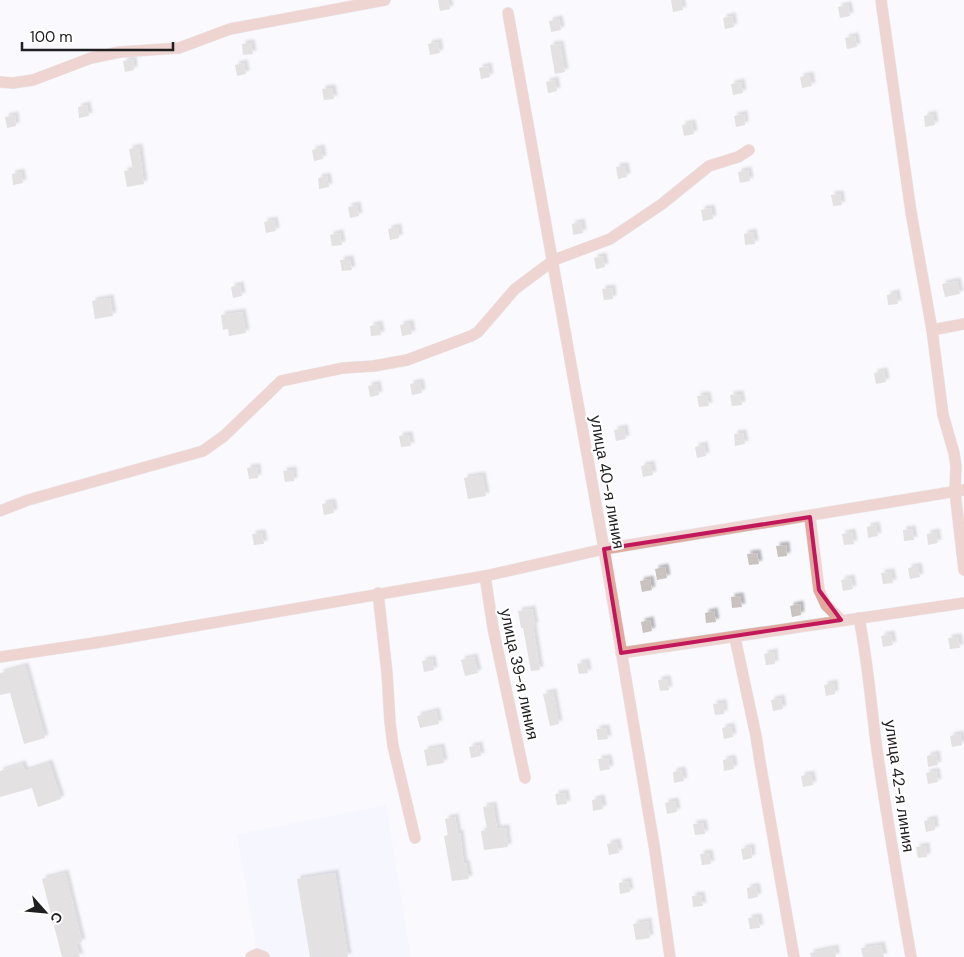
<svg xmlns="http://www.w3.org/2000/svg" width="964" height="957" font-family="'DM Sans',sans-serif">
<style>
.built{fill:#f2f1ff}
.building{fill:#c8c3be;filter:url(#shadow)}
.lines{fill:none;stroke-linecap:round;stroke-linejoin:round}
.minor-casing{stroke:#d6d6db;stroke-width:12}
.minor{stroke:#e1a89c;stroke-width:11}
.marked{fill:none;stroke:#c2185b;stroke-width:4;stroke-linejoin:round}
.labels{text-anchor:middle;stroke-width:4.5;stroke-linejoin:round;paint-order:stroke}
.street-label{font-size:16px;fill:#202023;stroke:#fff}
</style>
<defs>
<filter id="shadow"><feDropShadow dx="3.5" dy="-3.5" stdDeviation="1" flood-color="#0004"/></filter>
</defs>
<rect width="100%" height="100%" fill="#f9f9fe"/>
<polygon class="built" points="386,805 411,957 258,957 237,834"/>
<g class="building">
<polygon points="438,0 448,0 450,9 440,11"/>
<polygon points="671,0 681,0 683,10 673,12"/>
<polygon points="848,5 850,16 840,18 838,7"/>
<polygon points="732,16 734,27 725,29 723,18"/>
<polygon points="559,19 561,30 551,32 549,21"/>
<polygon points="855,36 857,47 847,49 845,38"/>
<polygon points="438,42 440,53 430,55 428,44"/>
<polygon points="251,43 253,54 243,55 242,44"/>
<polygon points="560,44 565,72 555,74 550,45"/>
<polygon points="133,59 134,70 125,72 123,61"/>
<polygon points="244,63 246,74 237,76 235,65"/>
<polygon points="488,66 490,77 481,79 479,68"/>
<polygon points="810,75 812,86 802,88 800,77"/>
<polygon points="555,80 557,91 548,93 546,82"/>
<polygon points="741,82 743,93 733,95 731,84"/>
<polygon points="332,88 334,99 324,100 322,89"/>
<polygon points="87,105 89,116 79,118 78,107"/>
<polygon points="744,114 745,125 736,127 734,116"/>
<polygon points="933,114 935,125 925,127 924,116"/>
<polygon points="15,115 16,126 7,128 5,117"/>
<polygon points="692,123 694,134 684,136 682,125"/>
<polygon points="139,147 144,184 127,187 124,171 133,170 129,149"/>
<polygon points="321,148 323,159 314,161 312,150"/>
<polygon points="625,166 627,177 618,179 616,167"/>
<polygon points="748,170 750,181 740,183 738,172"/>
<polygon points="21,172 23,183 13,185 12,174"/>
<polygon points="327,176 329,187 319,189 318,178"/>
<polygon points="840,194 842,205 833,206 831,195"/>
<polygon points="357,205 359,216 350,218 348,207"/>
<polygon points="711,208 713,219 703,221 701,210"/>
<polygon points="274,220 276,231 266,233 264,222"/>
<polygon points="581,222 583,233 573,235 572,224"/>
<polygon points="398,227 399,238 390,240 388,229"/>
<polygon points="753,232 755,244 745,245 744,234"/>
<polygon points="340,233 342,245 332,246 330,235"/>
<polygon points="603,256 605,267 596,269 594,258"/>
<polygon points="350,259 352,270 342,271 340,260"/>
<polygon points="957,281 960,294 945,297 942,284"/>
<polygon points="240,285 242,296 233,298 231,287"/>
<polygon points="612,288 613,299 604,300 602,289"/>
<polygon points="896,293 898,304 888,305 887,295"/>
<polygon points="110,298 113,316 95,319 92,301"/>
<polygon points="242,312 246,333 229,336 228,329 223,330 221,315"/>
<polygon points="410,323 412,334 402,336 400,325"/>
<polygon points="379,324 381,335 371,336 370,326"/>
<polygon points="884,371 886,382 876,384 874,373"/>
<polygon points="420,382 422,393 412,395 410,384"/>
<polygon points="377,384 379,395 370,397 368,386"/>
<polygon points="740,394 742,405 732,406 730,395"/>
<polygon points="707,395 709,406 699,407 697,396"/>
<polygon points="624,428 626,439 616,441 614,430"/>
<polygon points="743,433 745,444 735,446 734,434"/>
<polygon points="409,435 411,446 401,447 399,436"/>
<polygon points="704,445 706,456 697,458 695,447"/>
<polygon points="651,464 653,475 643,477 641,466"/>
<polygon points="257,467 258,478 249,479 247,468"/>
<polygon points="293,470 294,481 285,482 283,471"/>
<polygon points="482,475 486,496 468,499 464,478"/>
<polygon points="332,502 334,513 324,515 322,504"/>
<polygon points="876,525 878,536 868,538 867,527"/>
<polygon points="912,529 914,540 904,541 903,530"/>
<polygon points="852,532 854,544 844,545 842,534"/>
<polygon points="936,532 938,543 928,545 927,534"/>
<polygon points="262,533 264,544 254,545 252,534"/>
<polygon points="786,545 787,556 778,557 776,546"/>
<polygon points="757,553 759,564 749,565 747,554"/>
<polygon points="918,566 920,577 910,579 908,568"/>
<polygon points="665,567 667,578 657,580 655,569"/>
<polygon points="891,572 893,583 883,584 881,573"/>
<polygon points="851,578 853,589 843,591 841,580"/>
<polygon points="650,579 652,590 642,592 640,581"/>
<polygon points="740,596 742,607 732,608 731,597"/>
<polygon points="800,604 801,615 792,617 790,606"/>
<polygon points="532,609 535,626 533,626 540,670 531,671 523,628 521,628 518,611"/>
<polygon points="714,611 716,622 706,623 705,613"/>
<polygon points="650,620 652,631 643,633 641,622"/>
<polygon points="891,634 893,645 883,647 881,636"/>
<polygon points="958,637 960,648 950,649 948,638"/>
<polygon points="774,652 775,664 766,665 764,654"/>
<polygon points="474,657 478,673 465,676 461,660"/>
<polygon points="432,659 434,670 424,672 422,661"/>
<polygon points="586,662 588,673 579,674 577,664"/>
<polygon points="25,666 45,738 24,744 10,693 0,695 0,673"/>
<polygon points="667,679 669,690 660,691 658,680"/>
<polygon points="834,683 835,694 826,696 824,685"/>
<polygon points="553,692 559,724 550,726 543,694"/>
<polygon points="781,698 783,709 773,711 771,700"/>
<polygon points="723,703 724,714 715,715 713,704"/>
<polygon points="436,711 439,724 420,728 417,716"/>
<polygon points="731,726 733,737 724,739 722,728"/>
<polygon points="606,728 608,739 598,740 596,729"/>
<polygon points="960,734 962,745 952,747 950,736"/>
<polygon points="479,745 481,756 471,758 469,747"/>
<polygon points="441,747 444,763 427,766 424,750"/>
<polygon points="936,754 938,765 928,767 927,756"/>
<polygon points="608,758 610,769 600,771 598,759"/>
<polygon points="732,758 734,769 724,771 723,760"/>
<polygon points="49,763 61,799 38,807 32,788 0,797 0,771 22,764 25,771"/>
<polygon points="682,770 684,781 674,783 673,772"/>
<polygon points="936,771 938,782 928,784 926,773"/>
<polygon points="811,774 813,785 803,787 801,776"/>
<polygon points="565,793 567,804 557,805 555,794"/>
<polygon points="601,798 603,809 593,811 592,800"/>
<polygon points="675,801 677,812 667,814 665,803"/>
<polygon points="493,805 497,829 506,828 508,847 484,850 481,831 487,830 483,807"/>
<polygon points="455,817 458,834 460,833 464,864 466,863 469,879 452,881 444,836 448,835 445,819"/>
<polygon points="934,819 935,830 926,832 924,821"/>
<polygon points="703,823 705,834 695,835 693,824"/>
<polygon points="617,842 619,853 609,855 607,844"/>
<polygon points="926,846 927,857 918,858 916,847"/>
<polygon points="751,847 752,858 743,860 741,849"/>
<polygon points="709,853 711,864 702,865 700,854"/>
<polygon points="65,873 82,942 76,944 80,957 62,957 42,879"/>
<polygon points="335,873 348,957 310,957 297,879"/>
<polygon points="628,881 630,892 620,894 619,883"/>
<polygon points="756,886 758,897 748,899 747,888"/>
<polygon points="701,895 703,906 693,907 692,896"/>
<polygon points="758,917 760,928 750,929 748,918"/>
<polygon points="648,921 650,938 636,940 633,924"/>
<polygon points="881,945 884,957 863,957 861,948"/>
<polygon points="835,948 836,957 811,957 810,953"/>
</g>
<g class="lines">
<g class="minor-casing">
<g id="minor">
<polyline points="881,0 911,212 932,330 943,415 954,453 956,466 955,492 964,570"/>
<polyline points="508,13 604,549 655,851 670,957"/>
<polyline points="0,82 13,83 33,80 91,58 120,52 179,48 230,29 385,0"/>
<polyline points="932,330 964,324"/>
<polyline points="0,511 28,500 203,451 224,436 281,381 343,368 374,366 407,360 471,336 478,332 515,289 554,260 610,239 662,204 709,166 738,157 749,150"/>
<polyline points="810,517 819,590 826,605 841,620"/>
<polyline points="485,576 493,628 525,778"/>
<polyline points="378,593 387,673 390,722 393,746 415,838"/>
<path d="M859,618C868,662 871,706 877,750C887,819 899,888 911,957"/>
<polyline points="735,638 756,736 760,762 794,957"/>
<polyline points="621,653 964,603"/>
<polyline points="0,657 107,641 485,576 604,549 964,490"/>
<polyline points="251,957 257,954 264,957"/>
</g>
</g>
<use href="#minor" class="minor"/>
</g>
<path d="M0 0H964V957H0ZM810,517L819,590L841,620L621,653L604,549Z" fill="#f9f9fe" fill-opacity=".55" fill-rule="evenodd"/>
<path class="marked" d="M810,517L819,590L841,620L621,653L604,549Z"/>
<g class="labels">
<g class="street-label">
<text transform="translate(608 482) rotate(80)" y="6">улица 40-я линия</text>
<text transform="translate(520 674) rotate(78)" y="6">улица 39-я линия</text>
<text transform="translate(900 786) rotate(82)" y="6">улица 42-я линия</text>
</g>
</g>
<g transform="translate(45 912) rotate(117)" stroke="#ffffff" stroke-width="4" paint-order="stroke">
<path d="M0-4L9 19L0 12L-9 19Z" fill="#202023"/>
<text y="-8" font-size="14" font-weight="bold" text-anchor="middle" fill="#202023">С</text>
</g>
<path d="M22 42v8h151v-8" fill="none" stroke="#202023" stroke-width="2.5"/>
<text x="30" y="42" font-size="15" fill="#202023" stroke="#ffffff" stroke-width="4" paint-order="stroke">100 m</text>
</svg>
